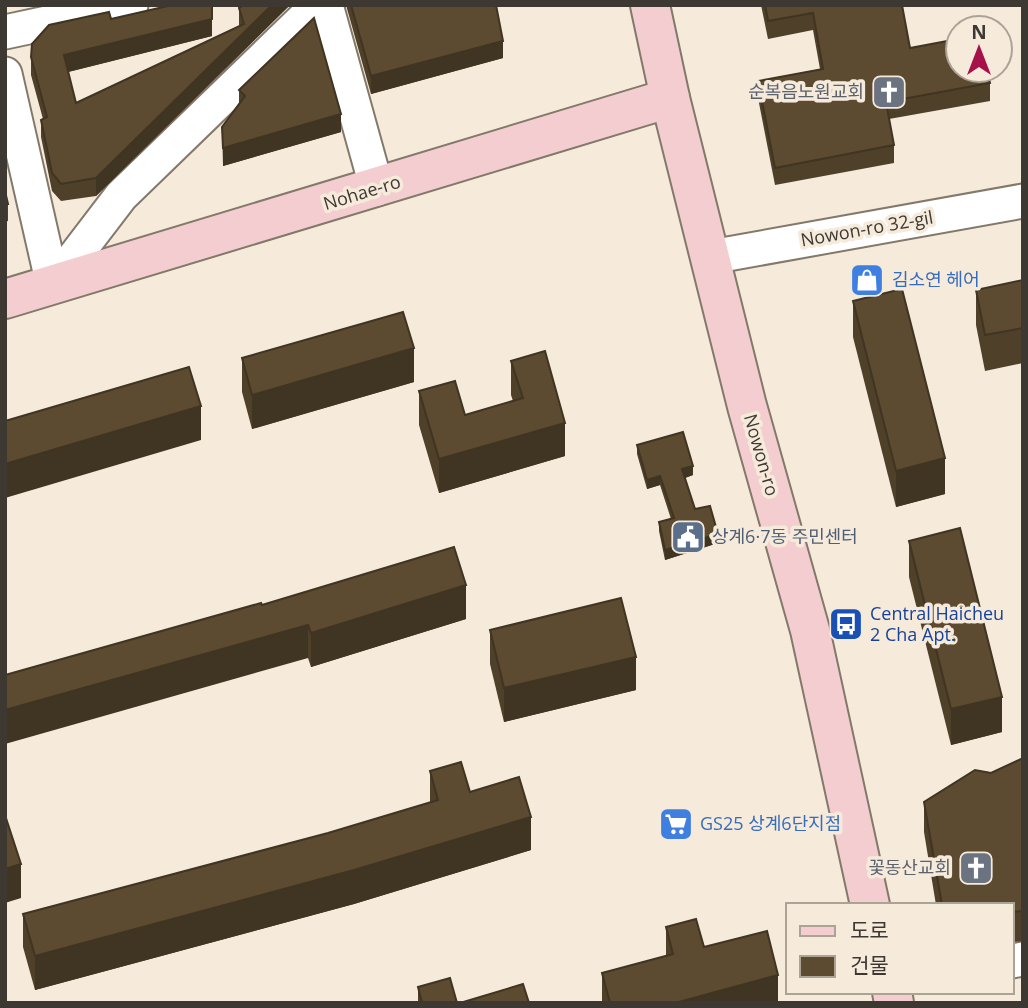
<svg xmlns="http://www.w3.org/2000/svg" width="1028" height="1008" font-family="'Open Sans','Noto Sans KR',sans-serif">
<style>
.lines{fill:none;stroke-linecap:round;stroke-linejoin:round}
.street-casing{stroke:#83796b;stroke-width:37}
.secondary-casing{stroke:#83796b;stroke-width:42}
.street{stroke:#fff;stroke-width:33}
.secondary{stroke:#f3cdd0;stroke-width:38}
.wall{fill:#4f402a}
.shaded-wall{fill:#403422}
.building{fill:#5c4a31;stroke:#403422;stroke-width:2}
.labels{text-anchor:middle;stroke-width:7;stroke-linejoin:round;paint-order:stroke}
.worship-label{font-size:18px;fill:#5b616d;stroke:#f6eadb;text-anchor:end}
.street-label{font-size:18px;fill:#3d3832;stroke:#f6eadb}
.shop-label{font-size:18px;fill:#366cbe;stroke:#f6eadb;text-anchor:start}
.service-label{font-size:18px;fill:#4e5e75;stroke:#f6eadb;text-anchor:start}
.transit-label{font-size:18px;fill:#164399;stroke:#f6eadb;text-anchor:start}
</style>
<rect width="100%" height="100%" fill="#f6eadb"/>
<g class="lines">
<g class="street-casing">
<g id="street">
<polyline points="326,5 377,189"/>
<polyline points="5,32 131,5"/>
<polyline points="5,74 53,285"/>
<polyline points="711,257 1023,201"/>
<polyline points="53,285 121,196 318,5"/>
<polyline points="1012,961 1023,959"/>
</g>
</g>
<g class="secondary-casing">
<g id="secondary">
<polyline points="650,5 670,98 747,406 810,630 870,905"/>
<polyline points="5,299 670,98"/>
<polyline points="892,992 894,1003"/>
</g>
</g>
<use href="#street" class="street"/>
<use href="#secondary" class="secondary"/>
</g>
<g class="wall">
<polygon points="290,5 96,196 61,201 52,191 41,137 41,120 43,119 31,75 31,57 111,19 212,36 68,72 76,103 239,26 239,8"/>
<polygon points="346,5 496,5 503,58 371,94"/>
<polygon points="761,5 902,5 910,48 990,83 990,101 889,119 894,145 894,163 775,185 758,98 758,81 820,69 813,30 768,39"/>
<polygon points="239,90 341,132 223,166 222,127 239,103"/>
<polygon points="5,191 8,204 8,221 5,222"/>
<polygon points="1023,280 1023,363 985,371 976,325 976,290"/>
<polygon points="853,301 945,494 896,507 853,337"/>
<polygon points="242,358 414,382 252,429 242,392"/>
<polygon points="511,361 565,456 439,493 419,425 419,391 465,415 513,401 511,395"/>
<polygon points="637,445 693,475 685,478 695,509 718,543 665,560 659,531 659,522 671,519 660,485 647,489 637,454"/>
<polygon points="909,541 1002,732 951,745 909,577"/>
<polygon points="262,605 466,619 311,667 308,658"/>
<polygon points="490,630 636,690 504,722 490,664"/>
<polygon points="1023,758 1023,941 1012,942 1012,905 936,905 924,832 924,802 991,773"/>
<polygon points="430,771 470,792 531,850 354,904 35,990 23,947 23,914 328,833 430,802"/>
<polygon points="666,927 704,947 778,1003 602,1003 602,973 666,956"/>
<polygon points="418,987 457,1003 418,1003"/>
</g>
<g class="shaded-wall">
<polygon points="272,5 290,5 96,196 96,178"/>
<polygon points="212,19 212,36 64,73 64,55"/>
<polygon points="503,41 503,58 371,94 371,76"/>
<polygon points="341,114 341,132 223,166 223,148"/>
<polygon points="414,348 414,382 252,429 252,395"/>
<polygon points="201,406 201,440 5,498 5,464"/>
<polygon points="565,423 565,456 439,493 439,459"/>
<polygon points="945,458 945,494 896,507 896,471"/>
<polygon points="693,466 693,475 682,479 682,469"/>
<polygon points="660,476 660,485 647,489 647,480"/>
<polygon points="718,534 718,543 665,560 665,550"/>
<polygon points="466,585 466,619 311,667 311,633"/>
<polygon points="308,625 308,658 5,744 5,710"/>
<polygon points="636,657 636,690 504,722 504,688"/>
<polygon points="1002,697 1002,732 951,745 951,709"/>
<polygon points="531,817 531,850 354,904 35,990 35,956"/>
<polygon points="21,864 21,898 5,903 5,869"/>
<polygon points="778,975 778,1003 675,1003"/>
</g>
<g class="building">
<polygon points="172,5 212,5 212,19 64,55 76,103 244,24 239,8 244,5 272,5 96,178 61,184 52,173 41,120 47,117 31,57 32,44 49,25 109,12 111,19"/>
<polygon points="351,5 496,5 503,41 371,76"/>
<polygon points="765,5 902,5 910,48 958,39 958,70 987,70 990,83 886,102 894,145 775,168 758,81 823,69 813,13 768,21"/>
<polygon points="314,18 341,114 223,148 222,127 245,96 239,90"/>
<polygon points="5,191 8,204 5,204"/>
<polygon points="1023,280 1023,328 985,335 976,290"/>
<polygon points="902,289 945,458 896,471 853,301"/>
<polygon points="403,312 414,348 252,395 242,358"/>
<polygon points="545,351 565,423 439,459 419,391 455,381 465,415 523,398 511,361"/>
<polygon points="189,367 201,406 5,464 5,421"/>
<polygon points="683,432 693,466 682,469 695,509 710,506 718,534 665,550 659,522 674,518 660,476 647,480 637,445"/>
<polygon points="960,528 1002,697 951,709 909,541"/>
<polygon points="454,547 466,585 311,633 308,625 5,710 5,675 261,603 262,605"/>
<polygon points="621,598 636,657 504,688 490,630"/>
<polygon points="1023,758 1023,911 1012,912 1012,905 942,905 924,802 975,770 991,773"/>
<polygon points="461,762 470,792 519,777 531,817 354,870 35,956 23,914 328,833 438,800 430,771"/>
<polygon points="5,815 21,864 5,869"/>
<polygon points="696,919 704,947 767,931 778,975 675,1003 610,1003 602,973 673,954 666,927"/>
<polygon points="450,978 457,1003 422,1003 418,987"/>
<polygon points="523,984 529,1003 460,1003"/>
</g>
<defs>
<g id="church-square" transform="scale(1.75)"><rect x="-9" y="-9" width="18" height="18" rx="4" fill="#6b7280" stroke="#f6eadb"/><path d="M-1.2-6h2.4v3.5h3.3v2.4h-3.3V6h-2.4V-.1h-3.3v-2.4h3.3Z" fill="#fff"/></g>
<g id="shop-square" transform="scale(1.75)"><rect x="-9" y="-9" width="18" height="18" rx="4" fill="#3f7fe0" stroke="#f6eadb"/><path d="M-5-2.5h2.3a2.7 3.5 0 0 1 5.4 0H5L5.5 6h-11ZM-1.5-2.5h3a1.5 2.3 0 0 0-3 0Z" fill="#fff"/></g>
<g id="civic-square" transform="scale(1.75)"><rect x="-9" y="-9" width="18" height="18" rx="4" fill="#5c6f8a" stroke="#f6eadb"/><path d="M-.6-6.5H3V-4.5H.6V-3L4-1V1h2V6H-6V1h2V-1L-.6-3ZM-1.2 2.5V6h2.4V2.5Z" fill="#fff"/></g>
<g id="bus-square" transform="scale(1.75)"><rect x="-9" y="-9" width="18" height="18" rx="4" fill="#1a4fb4" stroke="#f6eadb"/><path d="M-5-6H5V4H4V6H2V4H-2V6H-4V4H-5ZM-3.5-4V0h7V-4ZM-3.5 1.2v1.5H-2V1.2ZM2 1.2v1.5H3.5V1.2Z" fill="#fff"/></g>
<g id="supermarket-square" transform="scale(1.75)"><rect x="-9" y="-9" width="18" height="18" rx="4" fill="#3f7fe0" stroke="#f6eadb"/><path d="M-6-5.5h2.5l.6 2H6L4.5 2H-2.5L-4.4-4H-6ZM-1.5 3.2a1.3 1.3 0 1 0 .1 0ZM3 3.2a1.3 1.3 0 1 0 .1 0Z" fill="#fff"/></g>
</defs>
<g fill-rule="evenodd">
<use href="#church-square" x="889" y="92"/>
<use href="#shop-square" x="867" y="280"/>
<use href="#civic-square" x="688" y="537"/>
<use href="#bus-square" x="846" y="624"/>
<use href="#supermarket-square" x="676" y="824"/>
<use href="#church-square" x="976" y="868"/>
</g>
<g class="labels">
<g class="worship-label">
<text x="864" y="98">순복음노원교회</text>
<text x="951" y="874">꽃동산교회</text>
</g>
<g class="street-label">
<text transform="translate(362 193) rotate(-17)" y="6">Nohae-ro</text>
<text transform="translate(867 229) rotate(-10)" y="6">Nowon-ro 32-gil</text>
<text transform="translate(761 455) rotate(74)" y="6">Nowon-ro</text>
</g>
<g class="shop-label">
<text x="892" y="286">김소연 헤어</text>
<text x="700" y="830">GS25 상계6단지점</text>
</g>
<g class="service-label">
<text x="712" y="543">상계6·7동 주민센터</text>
</g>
<g class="transit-label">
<text x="870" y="620">Central Haicheu<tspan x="870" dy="21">2 Cha Apt.</tspan></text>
</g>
</g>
<rect width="1028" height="1008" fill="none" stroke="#3d3832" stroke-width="14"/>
<rect x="786" y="903" width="228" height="91" fill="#f6eadb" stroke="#aca397" stroke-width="2"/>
<rect x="800" y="926" width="35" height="10" fill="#f3cdd0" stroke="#aca397" stroke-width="2"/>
<text x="850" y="938" font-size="21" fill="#3d3832">도로</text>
<rect x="800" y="956" width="35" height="21" fill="#5c4a31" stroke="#aca397" stroke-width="2"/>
<text x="850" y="973" font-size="21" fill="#3d3832">건물</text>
<g transform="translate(979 49)"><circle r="33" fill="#f6eadb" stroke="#aca397" stroke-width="2"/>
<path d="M0-5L12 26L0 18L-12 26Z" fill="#a6114a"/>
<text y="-10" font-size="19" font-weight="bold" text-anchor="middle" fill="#3d3832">N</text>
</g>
</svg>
